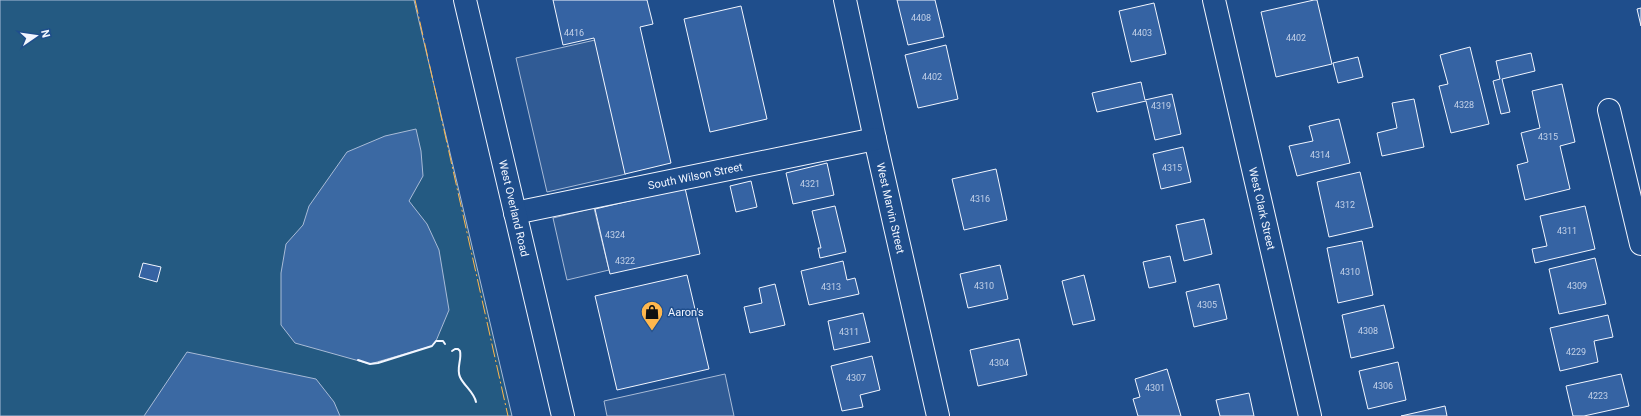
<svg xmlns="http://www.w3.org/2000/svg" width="1641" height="416" font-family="Roboto,sans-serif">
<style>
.green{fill:#245a82;stroke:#a8bbd7}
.parking{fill:#305b95;stroke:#a8bbd7}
.water{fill:#3b69a3;stroke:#a8bbd7}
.building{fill:#3563a3;stroke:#f2f6ff}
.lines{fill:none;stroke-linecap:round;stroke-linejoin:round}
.street-casing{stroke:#f2f6ff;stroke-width:24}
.primary-casing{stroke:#f2f6ff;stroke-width:24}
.street{stroke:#1f4e8c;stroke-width:22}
.primary{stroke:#1f4e8c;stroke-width:22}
.wall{stroke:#f2f6ff;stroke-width:2}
.power{stroke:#ffb74d;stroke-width:1;stroke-dasharray:14 3 2 3;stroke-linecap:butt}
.labels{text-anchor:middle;stroke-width:3;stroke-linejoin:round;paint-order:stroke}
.number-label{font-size:9px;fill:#c3d1e8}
.street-label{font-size:11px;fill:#f2f6ff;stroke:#1f4e8c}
.poi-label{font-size:11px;fill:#f2f6ff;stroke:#1f4e8c;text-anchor:start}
</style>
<rect width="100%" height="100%" fill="#1f4e8c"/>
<polygon class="green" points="0,0 414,0 512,416 0,416"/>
<g class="parking">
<polygon points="595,40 626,174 547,192 516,58"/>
<polygon points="594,208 609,270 567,280 553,218"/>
<polygon points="725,374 734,416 607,416 604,401"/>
</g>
<g class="water">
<polygon points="416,129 421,151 423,176 409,201 427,224 439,250 449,310 436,341 432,346 370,364 295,343 281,325 281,273 286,244 303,225 309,206 347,152 385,136"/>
<polygon points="187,352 316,379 334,402 340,416 144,416"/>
</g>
<g class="building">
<polygon points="553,0 647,0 653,24 640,27 671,163 625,174 594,38 563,45"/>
<polygon points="897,0 935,0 944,37 908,45"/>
<polygon points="1314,0 1317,0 1332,64 1276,77 1261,12"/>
<polygon points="1154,3 1166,54 1131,62 1119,11"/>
<polygon points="741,6 767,119 710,132 684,19"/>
<polygon points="1641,8 1641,26 1637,9"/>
<polygon points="946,45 958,99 918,108 905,55"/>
<polygon points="1470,47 1489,124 1451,133 1439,86 1448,84 1440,55"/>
<polygon points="1531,53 1535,71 1502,79 1510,112 1501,114 1493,81 1500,79 1496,61"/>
<polygon points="1358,57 1363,77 1338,83 1333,63"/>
<polygon points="1141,82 1145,100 1172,94 1181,134 1155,140 1146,101 1097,112 1092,93"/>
<polygon points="1562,84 1575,142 1560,146 1570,189 1525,200 1517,165 1528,162 1521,133 1540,128 1532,91"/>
<polygon points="1414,99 1424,147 1382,156 1377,133 1397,128 1392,103"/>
<polygon points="1339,119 1350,163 1297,176 1289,146 1313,141 1309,126"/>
<polygon points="1183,147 1191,182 1161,189 1153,154"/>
<polygon points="827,163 834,195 793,204 786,173"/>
<polygon points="996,169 1007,220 964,230 952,179"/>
<polygon points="1360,172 1373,227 1329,237 1317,182"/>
<polygon points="751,181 757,207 736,212 730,186"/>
<polygon points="685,188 700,254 610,274 595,209"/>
<polygon points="835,206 846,252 820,258 818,248 821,248 812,211"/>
<polygon points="1585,206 1595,249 1535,263 1532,249 1547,246 1540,216"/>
<polygon points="1204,219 1212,254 1184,261 1176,225"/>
<polygon points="1362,241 1373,295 1338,303 1327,248"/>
<polygon points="1170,256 1176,282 1149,288 1143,262"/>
<polygon points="1595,258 1606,304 1559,314 1549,269"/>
<polygon points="843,261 847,280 855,278 859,294 809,305 801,271"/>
<polygon points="143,263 161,267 157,282 139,277"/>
<polygon points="1000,265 1008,299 968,308 960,274"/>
<polygon points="687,275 709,369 617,390 595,296"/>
<polygon points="1084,275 1095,320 1073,325 1062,281"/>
<polygon points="775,284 785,325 750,333 744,307 762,303 759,288"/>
<polygon points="1219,284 1227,319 1194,327 1186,292"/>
<polygon points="1384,305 1394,348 1351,358 1342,315"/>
<polygon points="863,313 870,342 834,350 828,321"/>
<polygon points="1608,315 1613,337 1594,341 1598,362 1560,371 1550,328"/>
<polygon points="1019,339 1027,375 978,386 970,350"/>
<polygon points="872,356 880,390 860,395 863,407 842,411 831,366"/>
<polygon points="1398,362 1406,400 1368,409 1359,371"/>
<polygon points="1167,369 1181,416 1138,416 1133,399 1140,397 1135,379"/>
<polygon points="1621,374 1629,406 1584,416 1573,416 1566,386"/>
<polygon points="1249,393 1254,416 1220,416 1216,400"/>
<polygon points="1445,406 1447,416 1401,416"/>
</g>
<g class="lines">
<g class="street-casing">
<g id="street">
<path id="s1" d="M845,0L875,139L938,416"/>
<path id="s2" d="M1214,0L1310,416"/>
<polyline points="1609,110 1641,244"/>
<path id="s3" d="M515,213L875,139"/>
</g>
</g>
<g class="primary-casing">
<g id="primary">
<path id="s4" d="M465,0L563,416"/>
</g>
</g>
<use href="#street" class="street"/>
<use href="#primary" class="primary"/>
<g class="wall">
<path d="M452,351L455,349H458L460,351C462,360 456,368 460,377C464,386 474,392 476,402"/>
<polyline points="358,360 370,364 378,363 432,346 436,341 443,341 445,344"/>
</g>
<polyline class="power" points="415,0 508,416"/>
</g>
<defs>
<g id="shop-pin" transform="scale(1.15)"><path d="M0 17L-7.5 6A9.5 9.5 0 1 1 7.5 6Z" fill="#ffb74d" stroke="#1f4e8c"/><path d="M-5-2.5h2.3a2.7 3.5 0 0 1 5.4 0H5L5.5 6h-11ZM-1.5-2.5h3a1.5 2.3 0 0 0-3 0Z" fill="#111"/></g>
</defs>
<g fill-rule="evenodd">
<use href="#shop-pin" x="652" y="312"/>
</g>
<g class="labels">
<g class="number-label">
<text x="921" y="21">4408</text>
<text x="574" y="36">4416</text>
<text x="1142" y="36">4403</text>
<text x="1296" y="41">4402</text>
<text x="932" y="80">4402</text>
<text x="1464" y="108">4328</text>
<text x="1161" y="109">4319</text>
<text x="1548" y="140">4315</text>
<text x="1320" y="158">4314</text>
<text x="1172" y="171">4315</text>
<text x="810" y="187">4321</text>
<text x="980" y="202">4316</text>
<text x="1345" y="208">4312</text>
<text x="1567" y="234">4311</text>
<text x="615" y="238">4324</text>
<text x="625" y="264">4322</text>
<text x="1350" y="275">4310</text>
<text x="984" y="289">4310</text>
<text x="1577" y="289">4309</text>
<text x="831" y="290">4313</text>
<text x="1207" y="308">4305</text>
<text x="1368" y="334">4308</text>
<text x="849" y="335">4311</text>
<text x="1576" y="355">4229</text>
<text x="999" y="366">4304</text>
<text x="856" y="381">4307</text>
<text x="1383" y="389">4306</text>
<text x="1155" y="391">4301</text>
<text x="1598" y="399">4223</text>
</g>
<g class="street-label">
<text dy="4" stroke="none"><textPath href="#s3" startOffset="184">South Wilson Street</textPath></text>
<text dy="4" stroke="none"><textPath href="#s4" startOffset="214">West Overland Road</textPath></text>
<text dy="4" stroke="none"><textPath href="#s1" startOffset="213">West Marvin Street</textPath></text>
<text dy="4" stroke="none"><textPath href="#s2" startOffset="214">West Clark Street</textPath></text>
</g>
<g class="poi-label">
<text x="668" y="316">Aaron's</text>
</g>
</g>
<g transform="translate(36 36) rotate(77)" stroke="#1f4e8c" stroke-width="3" paint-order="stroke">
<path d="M0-3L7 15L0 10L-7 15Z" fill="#f2f6ff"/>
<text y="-6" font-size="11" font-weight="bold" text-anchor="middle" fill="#f2f6ff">N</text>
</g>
</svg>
